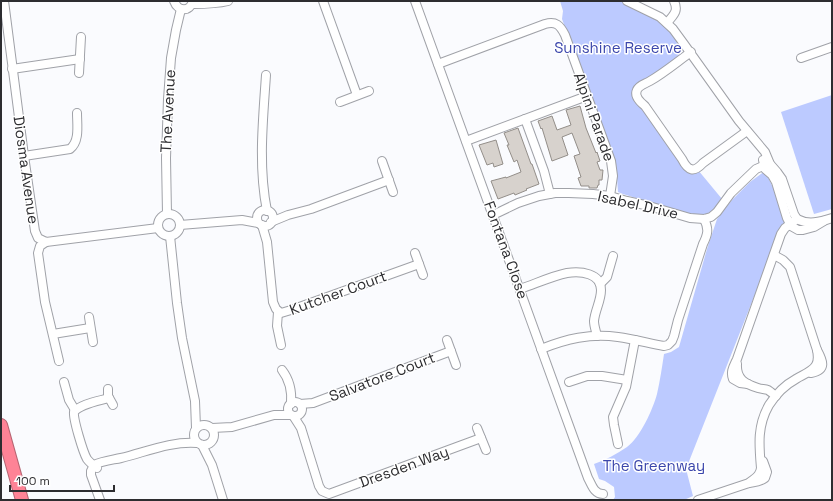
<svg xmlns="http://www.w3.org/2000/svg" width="833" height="501" font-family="'Space Grotesk',sans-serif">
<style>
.green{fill:#bccaff}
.building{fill:#d7d2cd;stroke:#938e89}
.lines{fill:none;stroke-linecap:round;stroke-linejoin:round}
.minor-casing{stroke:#a0a2a8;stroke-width:10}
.highway-casing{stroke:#b56572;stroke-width:14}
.minor{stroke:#fff;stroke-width:8}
.highway{stroke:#fe8396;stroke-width:12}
.labels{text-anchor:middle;stroke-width:3;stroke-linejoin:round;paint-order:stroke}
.park-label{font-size:15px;fill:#3c47ac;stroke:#fff}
.street-label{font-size:15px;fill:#2d2d30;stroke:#fff}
</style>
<rect width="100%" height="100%" fill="#fafbfe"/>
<g class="green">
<polygon points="560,1 620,1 654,17 668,27 684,48 679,57 635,90 685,168 698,170 722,199 712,212 701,218 623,194 618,192 616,164 562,19 563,11"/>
<polygon points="832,95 832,209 814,214 781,112"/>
<path d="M765,171L781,204L785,222L767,264L686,469L693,496L684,500H613L615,497L614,487L605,481L599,479L594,464C605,460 617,454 627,447C640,438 653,409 657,394C660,381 662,367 664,354L671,352L679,347L707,249L717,219L732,200L750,182Z"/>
</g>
<g class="building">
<polygon points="580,106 586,128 596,153 597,152 600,161 597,162 600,170 603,170 602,180 599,180 599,185 598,185 597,188 589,188 589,186 581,186 578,178 581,177 574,156 580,154 572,133 562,137 568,155 552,161 542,128 541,129 538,121 552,116 557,130 571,125 566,110"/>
<polygon points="518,128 531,164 532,164 539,184 526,189 527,190 515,195 514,193 498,199 491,181 506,177 506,178 521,172 517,160 514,162 507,145 509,145 504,133"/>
<polygon points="496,140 503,164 494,167 493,163 487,165 479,145"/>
</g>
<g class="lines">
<g class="minor-casing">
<g id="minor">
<polyline points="4,1 24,156 35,231 38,238 46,242 158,228"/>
<path d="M174,1C178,12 190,12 193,1"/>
<polyline points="323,1 357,95"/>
<path d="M415,1L588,478C592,485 594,494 603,494"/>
<polyline points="627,1 660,17 673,29 684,44 739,121 765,152 770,164 777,172 782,179 794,214 797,219"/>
<path d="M193,4C205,4 216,4 228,1"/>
<path d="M667,23C673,15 679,12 674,1"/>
<path d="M691,52C677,62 664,73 650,81C645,84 639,85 637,90C634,96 640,102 645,106L682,159C688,171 694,173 703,163L747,131"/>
<polyline points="801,58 832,47"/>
<path d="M438,64L545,24C556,21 560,25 565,35L611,161L613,176L610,196"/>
<polyline points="12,69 80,59"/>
<polyline points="79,73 81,37"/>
<path d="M266,75C263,120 258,166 267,211"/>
<polyline points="340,102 369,91"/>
<polyline points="525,119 544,171 550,194"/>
<polyline points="466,141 587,96"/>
<path d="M24,156L70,149C80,141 77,125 77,113"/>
<polyline points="763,160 765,169 772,175 776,182 787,218 791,226 798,230 803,230 814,227 824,221"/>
<polyline points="382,161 393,192"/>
<circle cx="265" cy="218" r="8"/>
<polyline points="167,214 166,158 168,99 171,58 176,30 181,9"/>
<circle cx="169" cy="225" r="11"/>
<polyline points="493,215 518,203 539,196 555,193 569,193 593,194 610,196 627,201 649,206 690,218 704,219 711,217 717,212 731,193 756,169 763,166 770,164"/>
<path d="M797,219C808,225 820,222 832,218"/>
<polyline points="271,222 288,215 311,209 389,180"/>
<polyline points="180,225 242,220 258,223"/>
<polyline points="262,225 267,242 273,302 276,309 281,313 291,310 419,264"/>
<polyline points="170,236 177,303 182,338 195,401 196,428"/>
<polyline points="46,242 40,246 38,253 45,302 59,361"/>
<polyline points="415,253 423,275"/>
<path d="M774,255L783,260L790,267L817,350C823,361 827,370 811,373"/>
<polyline points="600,284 607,277 613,256"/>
<path d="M520,289C535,284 552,276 567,273C581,271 601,273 601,290C601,301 595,310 594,321C594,326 596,331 597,336"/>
<polyline points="278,312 277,326 281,345"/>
<polyline points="89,317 93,342"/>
<polyline points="53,334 90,328"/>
<polyline points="447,340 456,365"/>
<path d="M541,349C566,339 590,333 618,337C633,339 648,343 664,346L668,345L672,341L674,336L678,320L703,244C708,234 709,229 704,219"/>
<path d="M737,364C736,379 745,384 758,388C761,389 765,389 768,390C771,392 773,394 776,396"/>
<path d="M282,370C289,379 292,392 291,404"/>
<polyline points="64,382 69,400 75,410"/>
<polyline points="569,382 587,376 602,376 627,380"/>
<path d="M748,384L740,383L733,379C730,371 734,366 737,359L781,234L785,228L797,219"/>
<polyline points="108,389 108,396 113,405"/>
<circle cx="295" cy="409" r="7"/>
<polyline points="300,404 313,403 451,351"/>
<polyline points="294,417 301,428 319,486 322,491 329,494 481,438"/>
<circle cx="204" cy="435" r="10"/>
<polyline points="212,428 232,427 274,415 291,415"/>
<polyline points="477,428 486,450"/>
<polyline points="618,444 614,425 613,417 626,387 635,340"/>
<polyline points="202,445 212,465 223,500"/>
<path d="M97,468C93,465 90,463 87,459C83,452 73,419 74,412C80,404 99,401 109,398"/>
<path d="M749,483C755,478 760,476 761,468C759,445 757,426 769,405C776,394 785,385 796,379C802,375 812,372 816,365C819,360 818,355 817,350"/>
<path d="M100,500L91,475V471L94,465C102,461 112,460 121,458C146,452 171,441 197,443"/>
<path d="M698,500L749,483C755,482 760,482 765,478L767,472L763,461"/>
</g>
</g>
<g class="highway-casing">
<polyline id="highway" points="1,425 22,500"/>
</g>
<use href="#minor" class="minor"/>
<use href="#highway" class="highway"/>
</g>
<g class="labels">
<g class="park-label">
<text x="618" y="53">Sunshine Reserve</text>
<text x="654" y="471">The Greenway</text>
</g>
<g class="street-label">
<text transform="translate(168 111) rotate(-87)" y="5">The Avenue</text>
<text transform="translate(594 117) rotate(70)" y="5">Alpini Parade</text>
<text transform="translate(26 170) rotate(82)" y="5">Diosma Avenue</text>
<text transform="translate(638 205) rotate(13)" y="5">Isabel Drive</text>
<text transform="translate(506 250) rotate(70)" y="5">Fontana Close</text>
<text transform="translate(338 293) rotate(-20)" y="5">Kutcher Court</text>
<text transform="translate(382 377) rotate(-21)" y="5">Salvatore Court</text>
<text transform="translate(404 467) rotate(-20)" y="5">Dresden Way</text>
</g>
</g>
<rect width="833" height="501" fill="none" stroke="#2d2d30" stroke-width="4"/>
<path d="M10 485v6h104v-6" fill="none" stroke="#2d2d30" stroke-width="2"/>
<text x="16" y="485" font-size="12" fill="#2d2d30" stroke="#ffffff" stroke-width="3" paint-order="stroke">100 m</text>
</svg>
